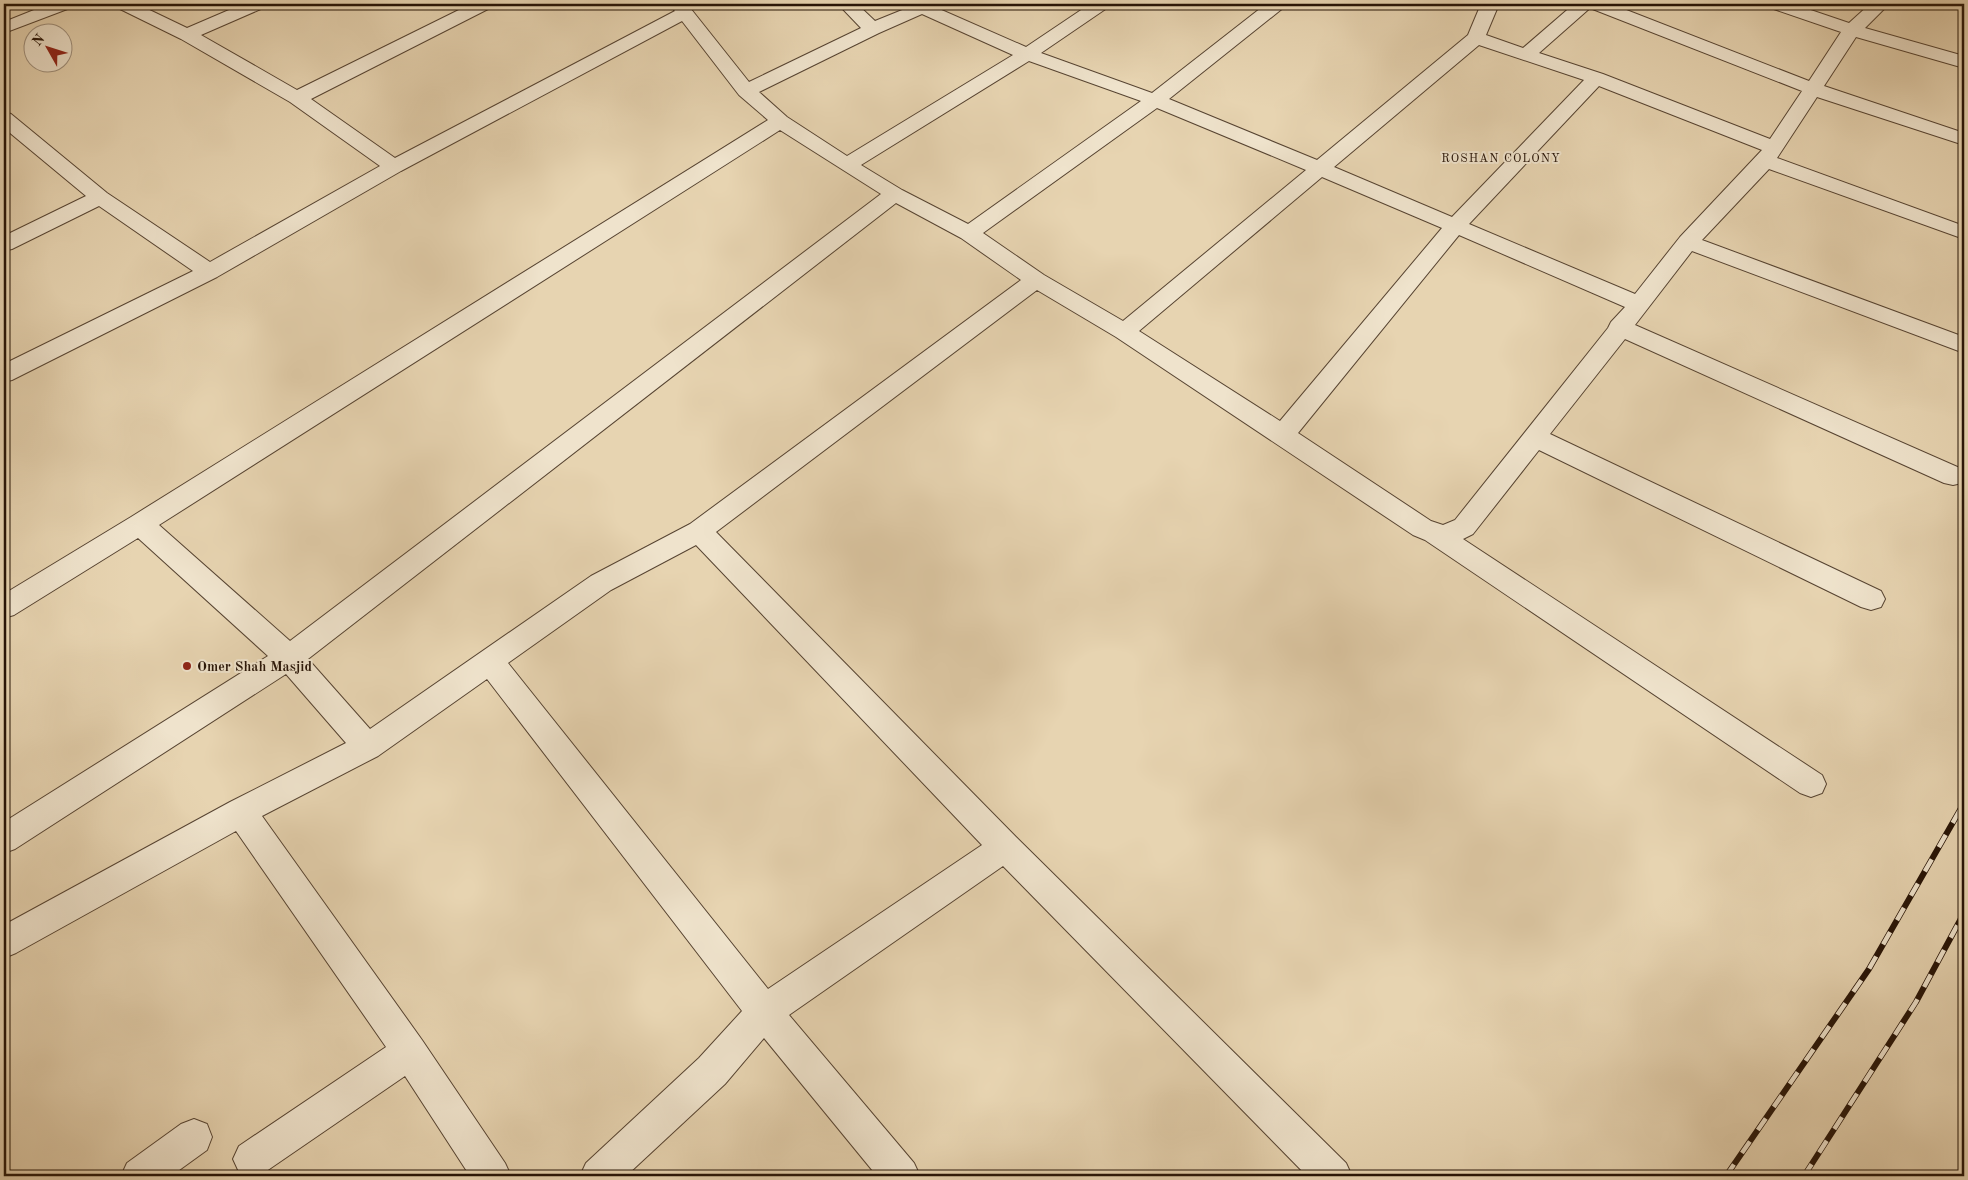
<svg xmlns="http://www.w3.org/2000/svg" width="1968" height="1180" font-family="'Old Standard TT',serif">
<style>
.lines{fill:none;stroke-linecap:round;stroke-linejoin:round}
.street-casing{stroke:#574432;stroke-width:2}
.street{fill:#efe3cc;fill-rule:evenodd}
.rail-casing{stroke:#271407;stroke-width:6}
.rail{stroke:#efe3cc;stroke-width:4.5;stroke-dasharray:14;stroke-linecap:butt}
.poi-dot{fill:#8f2418;stroke:#efe3cc;stroke-width:2}
.labels{text-anchor:middle;stroke-width:4;stroke-linejoin:round;paint-order:stroke}
.far-neighbourhood-label{font-size:12px;letter-spacing:1px;fill:#271407;stroke:#efe3cc}
.poi-label{font-size:14px;font-weight:bold;fill:#271407;stroke:#efe3cc;text-anchor:start}
</style>
<rect width="100%" height="100%" fill="#e7d4b1"/>
<filter id="stains"><feTurbulence type="fractalNoise" baseFrequency=".004" numOctaves="4"/><feColorMatrix values="0 0 0 0 .2 0 0 0 0 .09 0 0 0 0 .02 0 0 0 .5 -.17"/></filter>
<radialGradient id="worn" r=".72"><stop offset=".6" stop-color="#630" stop-opacity="0"/><stop offset="1" stop-color="#630" stop-opacity=".3"/></radialGradient>
<g class="lines">
<g class="street-casing">
<g id="street">
<polygon points="49,4 73,4 70,8 4,33 4,22"/>
<path d="M115,4H137L187,28L243,4H266L263,8L201,35L297,90L471,4H493L490,8L311,99L395,158L675,11L669,4H687L749,82L861,28L838,4H857L875,21L917,4H940L937,8L1026,47L1090,4H1110L1107,8L1041,53L1152,93L1266,4H1286L1283,8L1169,99L1317,160L1468,35L1481,4H1499L1486,35L1523,48L1574,4H1611L1809,81L1841,32L1771,8L1768,4H1793L1849,23L1870,4H1889L1865,28L1964,56V68L1856,37L1824,86L1964,133V145L1817,97L1777,158L1964,226V239L1769,169L1702,240L1964,337V353L1692,251L1635,325L1962,469L1964,479L1962,483L1953,485L1944,483L1625,339L1550,434L1881,591L1885,599L1881,607L1871,610L1861,607L1539,450L1473,534L1463,539L1822,775L1826,784L1822,793L1811,797L1800,793L1425,540L1413,535L1116,337L1037,290L716,532L1016,837L1346,1163L1352,1176H1307L1003,866L789,1015L914,1163L920,1176H877L764,1038L725,1084L626,1176H580L586,1163L699,1058L742,1011L487,679L378,756L262,816L422,1040L505,1163L511,1176H470L405,1076L265,1172C254,1177 250,1177 239,1172L233,1159L239,1146L386,1047L236,831L16,953L4,958V925L230,802L346,743L286,674L15,849L4,853V822L268,656L138,538L14,615L4,618V594L131,517L768,120L739,95L682,21L401,171L217,277L12,380L4,382V364L193,271L99,206L12,249L4,251V236L86,196L4,128V112L11,114L107,193L210,262L380,166L290,102L181,39L118,8ZM1590,8L1802,91L1770,139L1603,74L1539,53ZM922,14L1013,55L847,156L787,117L759,92L879,33ZM1479,45L1584,80L1452,217L1334,167ZM1029,61L1141,101L968,224L902,190L861,165ZM1599,86L1762,150L1680,237L1635,294L1469,224ZM1157,108L1306,170L1123,321L1044,275L983,233ZM780,130L881,194L290,641L159,525ZM1322,177L1442,228L1280,421L1139,331ZM896,203L961,238L1021,280L690,524L591,576L370,729L308,659ZM1459,235L1625,307L1611,322L1608,328L1455,520L1443,525L1431,521L1298,433ZM696,545L982,845L768,989L508,663L611,590Z"/>
<polygon points="194,1119 207,1124 212,1137 207,1150 171,1176 121,1176 127,1163 181,1124"/>
</g>
</g>
<use href="#street" class="street"/>
<g class="rail-casing">
<g id="rail">
<polyline points="1726,1176 1869,969 1964,803"/>
<polyline points="1804,1176 1916,1002 1964,913"/>
</g>
</g>
<use href="#rail" class="rail"/>
</g>
<circle class="poi-dot" cx="187" cy="666" r="5"/>
<g class="labels">
<g class="far-neighbourhood-label">
<text x="1501" y="162">ROSHAN COLONY</text>
</g>
<g class="poi-label">
<text x="197" y="671">Omer Shah Masjid</text>
</g>
</g>
<rect width="1968" height="1180" fill="none" stroke="#e7d4b1" stroke-width="20"/>
<rect x="5" y="5" width="1958" height="1170" fill="none" stroke="#271407" stroke-width="2.5"/>
<rect x="10" y="10" width="1948" height="1160" fill="none" stroke="#271407"/>
<g transform="translate(48 48) rotate(309)"><circle r="24" fill="#efe3cc" stroke="#9f907d"/>
<path d="M0-4L9 19L0 12L-9 19Z" fill="#8f2418"/>
<text y="-8" font-size="14" font-weight="bold" text-anchor="middle" fill="#271407">N</text>
</g>
<rect width="100%" height="100%" filter="url(#stains)"/>
<rect width="100%" height="100%" fill="url(#worn)"/>
</svg>
